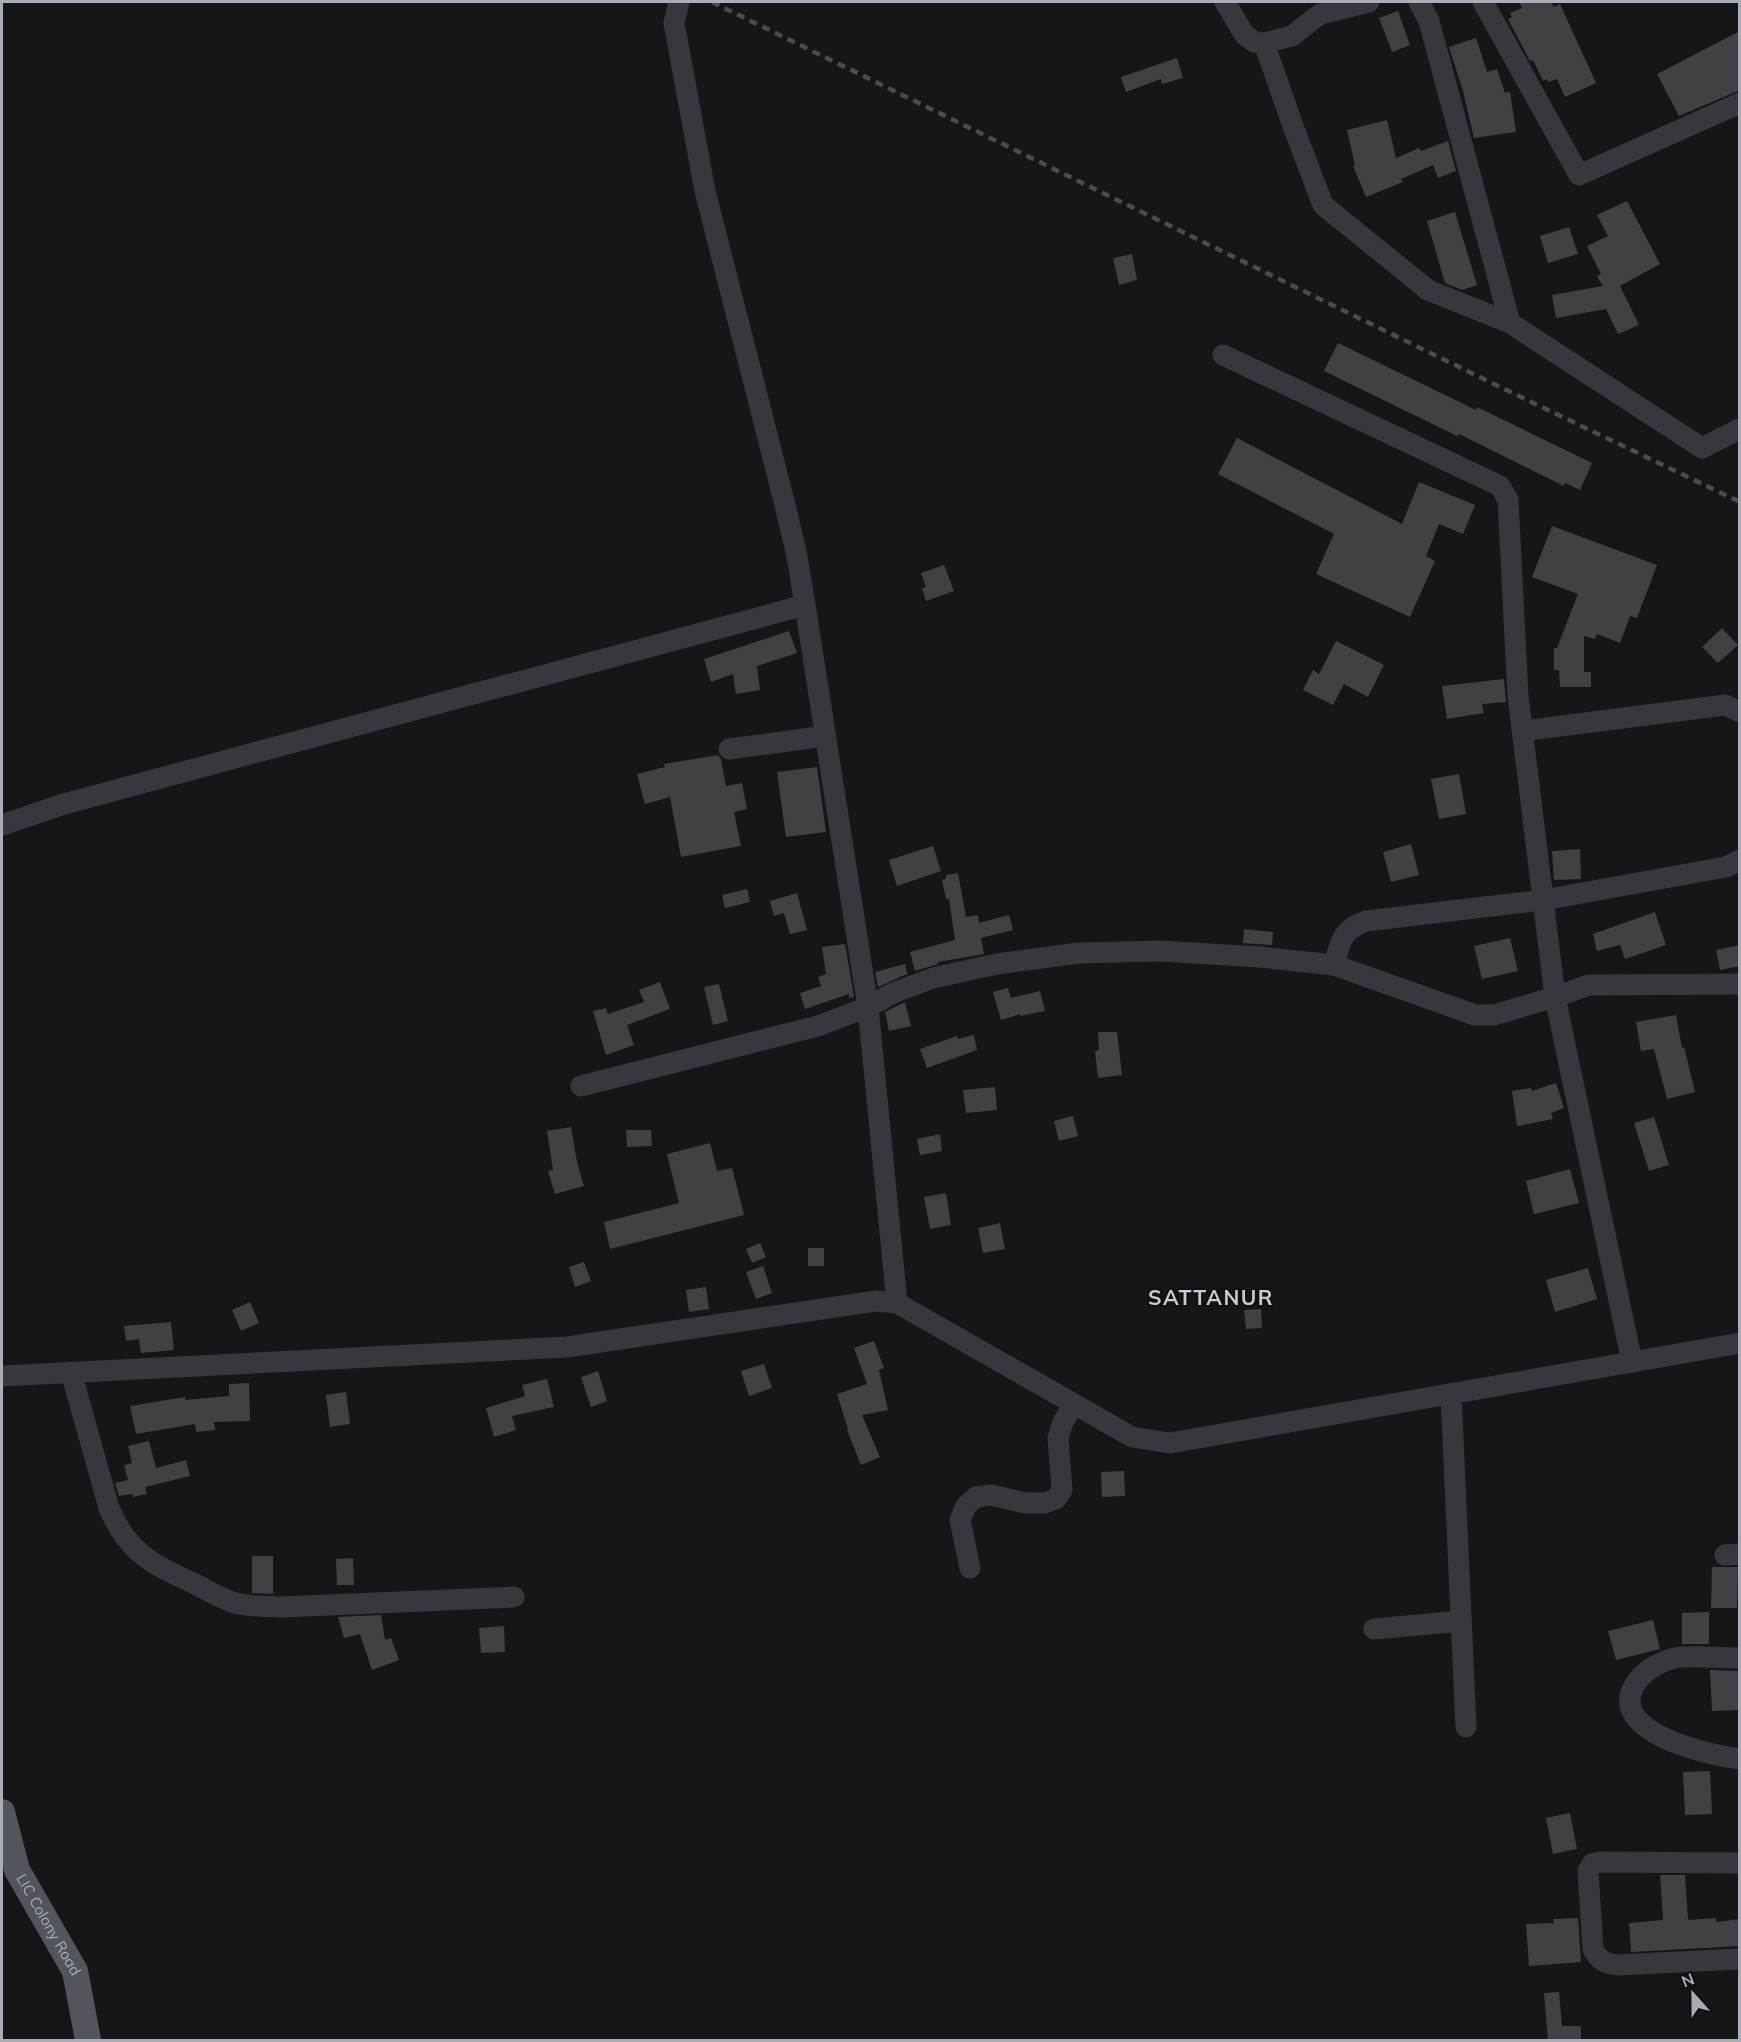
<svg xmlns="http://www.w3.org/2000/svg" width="1741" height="2042" font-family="Mulish,sans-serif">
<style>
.building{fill:#404145}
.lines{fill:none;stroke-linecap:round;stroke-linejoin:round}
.minor{stroke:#37383d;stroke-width:21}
.major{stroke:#53555c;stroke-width:26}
.rail{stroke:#4a4c52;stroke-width:4.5;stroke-dasharray:8 6;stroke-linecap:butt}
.labels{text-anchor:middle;stroke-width:4.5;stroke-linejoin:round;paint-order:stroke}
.street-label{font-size:15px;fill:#a8adb8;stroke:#111113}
.district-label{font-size:21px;font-weight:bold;letter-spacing:1.5px;fill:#c9ccd4;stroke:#111113}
</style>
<rect width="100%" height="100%" fill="#161618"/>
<g class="building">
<polygon points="1519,2 1551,2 1554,7 1560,4 1596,83 1565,97 1557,79 1548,82 1547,79 1543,81 1533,60 1530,61 1508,19 1512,17 1510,13 1522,8"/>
<polygon points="1398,11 1410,45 1392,52 1379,18"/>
<polygon points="1740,31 1740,90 1679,116 1657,74"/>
<polygon points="1476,38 1487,72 1497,69 1505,93 1510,92 1516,132 1474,138 1463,91 1449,47"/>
<polygon points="1177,58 1183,78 1162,84 1161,79 1126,92 1121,77"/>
<polygon points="1387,120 1396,158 1419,148 1421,151 1448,141 1456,171 1438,178 1433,165 1401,179 1403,182 1366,197 1353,166 1355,165 1347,130"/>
<polygon points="1627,201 1660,264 1620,286 1639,325 1618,334 1606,309 1556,318 1552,295 1603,286 1597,276 1601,274 1587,246 1608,236 1597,215"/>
<polygon points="1455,212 1477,285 1462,290 1445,283 1427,221"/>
<polygon points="1569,227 1578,254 1548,263 1540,236"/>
<polygon points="1132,254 1137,280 1119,285 1113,258"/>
<polygon points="1338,343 1476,410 1477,407 1592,463 1580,490 1565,483 1564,486 1459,434 1457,436 1324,371"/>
<polygon points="1237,438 1402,524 1419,482 1475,505 1463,534 1439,524 1426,556 1435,561 1410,617 1316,574 1334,534 1218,474"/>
<polygon points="1552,526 1657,565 1637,618 1630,616 1620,643 1597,634 1595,639 1584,636 1584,672 1591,672 1591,687 1560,687 1559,670 1554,670 1554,648 1557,648 1578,594 1532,577"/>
<polygon points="944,565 954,591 926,601 922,588 926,587 921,573"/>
<polygon points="1722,628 1738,645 1718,663 1702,647"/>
<polygon points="789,631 797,653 757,666 760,690 736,694 733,674 711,682 704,659"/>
<polygon points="1336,641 1384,665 1368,697 1344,684 1333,705 1303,690 1313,670 1319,674"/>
<polygon points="1504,679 1506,702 1482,704 1484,713 1447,719 1442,686"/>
<polygon points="718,755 721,759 726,786 742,783 747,809 734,812 741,846 681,857 670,797 645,804 637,774 665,767 664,764"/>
<polygon points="817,767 826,832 786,837 777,772"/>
<polygon points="1459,774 1466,814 1439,819 1431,779"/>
<polygon points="1411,844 1419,875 1391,882 1383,852"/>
<polygon points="933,846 941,871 897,886 889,860"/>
<polygon points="1580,849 1581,879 1554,880 1552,851"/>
<polygon points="958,873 966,917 978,915 979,923 1009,915 1013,930 981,938 984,954 938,962 938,964 915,971 910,952 955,940 949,899 946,899 942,880 946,879 946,875"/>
<polygon points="747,889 750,902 725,908 722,895"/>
<polygon points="797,893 807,930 790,934 784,913 774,916 770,901"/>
<polygon points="1655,912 1666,945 1625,959 1620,945 1597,951 1593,934"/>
<polygon points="1244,929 1273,932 1272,945 1243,943"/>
<polygon points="1510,938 1518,971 1482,979 1474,946"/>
<polygon points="845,944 854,997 849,998 849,994 805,1009 800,993 821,986 818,977 826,974 822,947"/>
<polygon points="1740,945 1740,966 1720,970 1716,950"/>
<polygon points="905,964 907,974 878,987 875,972"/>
<polygon points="660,982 670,1009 627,1025 634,1045 606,1055 593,1011 606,1008 608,1014 644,1002 639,990"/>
<polygon points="719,984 728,1021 713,1025 704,987"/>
<polygon points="1008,988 1011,998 1040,991 1045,1011 1020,1016 1020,1014 1001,1020 993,992"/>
<polygon points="905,1002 911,1026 889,1031 885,1012"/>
<polygon points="1676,1015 1682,1048 1684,1047 1695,1092 1667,1099 1654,1049 1641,1051 1636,1022"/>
<polygon points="1098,1032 1117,1032 1122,1075 1098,1078 1095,1051 1099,1050"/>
<polygon points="974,1035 977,1050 927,1068 920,1049 957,1036 958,1039"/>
<polygon points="1556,1083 1564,1108 1551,1113 1553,1119 1517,1126 1512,1091 1531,1088 1532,1091"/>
<polygon points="995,1087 997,1110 966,1113 963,1090"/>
<polygon points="1073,1116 1078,1136 1059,1141 1054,1121"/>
<polygon points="1654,1117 1669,1165 1649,1171 1634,1123"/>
<polygon points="571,1127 577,1162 584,1186 555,1194 548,1171 553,1170 547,1131"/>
<polygon points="626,1130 651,1130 652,1146 627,1147"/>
<polygon points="940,1134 942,1151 920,1155 917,1139"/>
<polygon points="710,1143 717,1171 732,1168 744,1215 610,1249 604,1222 679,1203 667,1154"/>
<polygon points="1570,1169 1579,1203 1534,1214 1526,1181"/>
<polygon points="946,1193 951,1225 930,1229 924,1197"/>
<polygon points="1000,1223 1005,1249 983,1253 978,1228"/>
<polygon points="760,1243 766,1257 752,1263 746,1249"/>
<rect x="808" y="1248" width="16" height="18"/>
<polygon points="584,1262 591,1281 575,1287 569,1267"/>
<polygon points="763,1266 772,1293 756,1299 746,1272"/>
<polygon points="1588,1268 1597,1299 1555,1312 1546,1280"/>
<polygon points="706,1287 709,1309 689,1312 686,1290"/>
<polygon points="250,1302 259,1323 241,1331 232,1310"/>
<polygon points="1261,1309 1262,1328 1246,1329 1244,1310"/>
<polygon points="171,1322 174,1350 141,1353 139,1339 126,1341 124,1326"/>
<polygon points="874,1341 884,1368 879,1370 888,1410 862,1415 880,1457 861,1465 847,1430 848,1429 837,1394 867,1384 854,1348"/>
<polygon points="764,1364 772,1388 749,1396 741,1371"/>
<polygon points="598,1371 607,1401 591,1407 581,1377"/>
<polygon points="547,1379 554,1407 512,1416 516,1430 494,1437 486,1408 525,1396 522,1385"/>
<polygon points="249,1383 250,1421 214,1422 215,1430 196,1432 195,1424 136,1434 130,1406 185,1397 185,1400 229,1396 229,1384"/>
<polygon points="346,1392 350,1424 330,1427 326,1395"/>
<polygon points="149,1441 156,1468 186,1460 190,1476 145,1487 147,1494 133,1497 132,1494 119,1496 115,1483 128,1480 124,1465 132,1463 128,1446"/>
<polygon points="1124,1471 1125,1496 1102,1497 1101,1472"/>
<polygon points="252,1556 273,1556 273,1594 252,1593"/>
<polygon points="353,1558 354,1585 337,1585 336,1559"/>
<polygon points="1712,1567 1738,1567 1737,1608 1711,1608"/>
<polygon points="1709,1612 1709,1644 1682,1644 1682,1613"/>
<polygon points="381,1615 385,1640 391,1638 399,1660 372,1670 360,1634 344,1638 338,1617"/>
<polygon points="1653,1620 1660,1649 1616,1660 1608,1631"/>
<polygon points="504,1626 505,1652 481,1653 479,1628"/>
<polygon points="1710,1670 1738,1671 1739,1710 1712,1711"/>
<polygon points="1710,1771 1712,1814 1685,1815 1683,1772"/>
<polygon points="1570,1813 1577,1849 1553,1854 1546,1818"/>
<polygon points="1660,1875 1685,1875 1688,1920 1716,1918 1716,1922 1740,1919 1740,1946 1631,1952 1629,1923 1663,1920"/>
<polygon points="1578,1918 1581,1962 1529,1966 1526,1924 1554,1923 1553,1919"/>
<polygon points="1559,1992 1562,2026 1581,2026 1581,2040 1548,2040 1544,1993"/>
</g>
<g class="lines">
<g class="minor">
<polyline points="679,2 674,23 705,191 785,505 797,556 805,605"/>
<polyline points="1225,2 1244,34 1254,42 1264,43 1292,36 1320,14 1369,2"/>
<polyline points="1419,2 1429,21 1510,323 1702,448 1740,429"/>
<polyline points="1483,2 1579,175 1740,103"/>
<polyline points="1264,43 1293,126 1323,205 1428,290 1510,323"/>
<polyline points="1223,355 1500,486 1508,500 1518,696 1555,997 1632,1362"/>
<polyline points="1522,731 1725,705 1740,712"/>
<polyline points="729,749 825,736"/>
<polyline points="2,825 64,804 805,605 868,1007 897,1303"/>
<path d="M1334,965C1341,941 1341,930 1366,921L1543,900L1726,867L1740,860"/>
<polyline points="581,1086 818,1026 868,1007 893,993 933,978 997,964 1079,953 1160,951 1260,957 1334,965 1475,1015 1494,1015 1555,997 1589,985 1740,984"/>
<path d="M71,1372L109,1508C128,1554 154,1565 197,1585C209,1591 222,1599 235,1603C250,1607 267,1606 282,1607L514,1597"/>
<polyline points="2,1376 567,1347 876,1301 897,1303 1132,1437 1170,1443 1740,1343"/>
<polyline points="1451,1394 1466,1727"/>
<polyline points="1725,1555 1740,1554"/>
<polyline points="970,1568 960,1520 966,1506 976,1497 991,1495 1025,1503 1045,1503 1056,1499 1062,1490 1058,1438 1063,1422 1074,1404"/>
<polyline points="1374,1629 1461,1621"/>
<path d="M1740,1658C1723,1658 1689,1655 1675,1658C1658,1662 1642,1672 1634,1686C1608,1733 1709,1755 1740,1759"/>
<path d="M1740,1863L1600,1862L1592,1864L1588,1871L1593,1949C1599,1961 1605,1963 1617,1965L1740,1959"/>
</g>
<path class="major" id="s1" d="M2,1812L17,1870L75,1971L88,2040"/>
<polyline class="rail" points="712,2 1498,386 1740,502"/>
</g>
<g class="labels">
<g class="street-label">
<text dy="5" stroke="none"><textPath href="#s1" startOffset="123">LIC Colony Road</textPath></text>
</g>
<g class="district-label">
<text x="1211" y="1305">SATTANUR</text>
</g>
</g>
<rect width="1741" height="2042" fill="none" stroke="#a8adb8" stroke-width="6"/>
<g transform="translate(1693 1994) rotate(339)" stroke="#111113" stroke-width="4.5" paint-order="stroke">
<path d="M0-4.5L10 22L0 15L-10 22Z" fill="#a8adb8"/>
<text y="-9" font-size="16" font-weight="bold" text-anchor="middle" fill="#a8adb8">N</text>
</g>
</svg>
